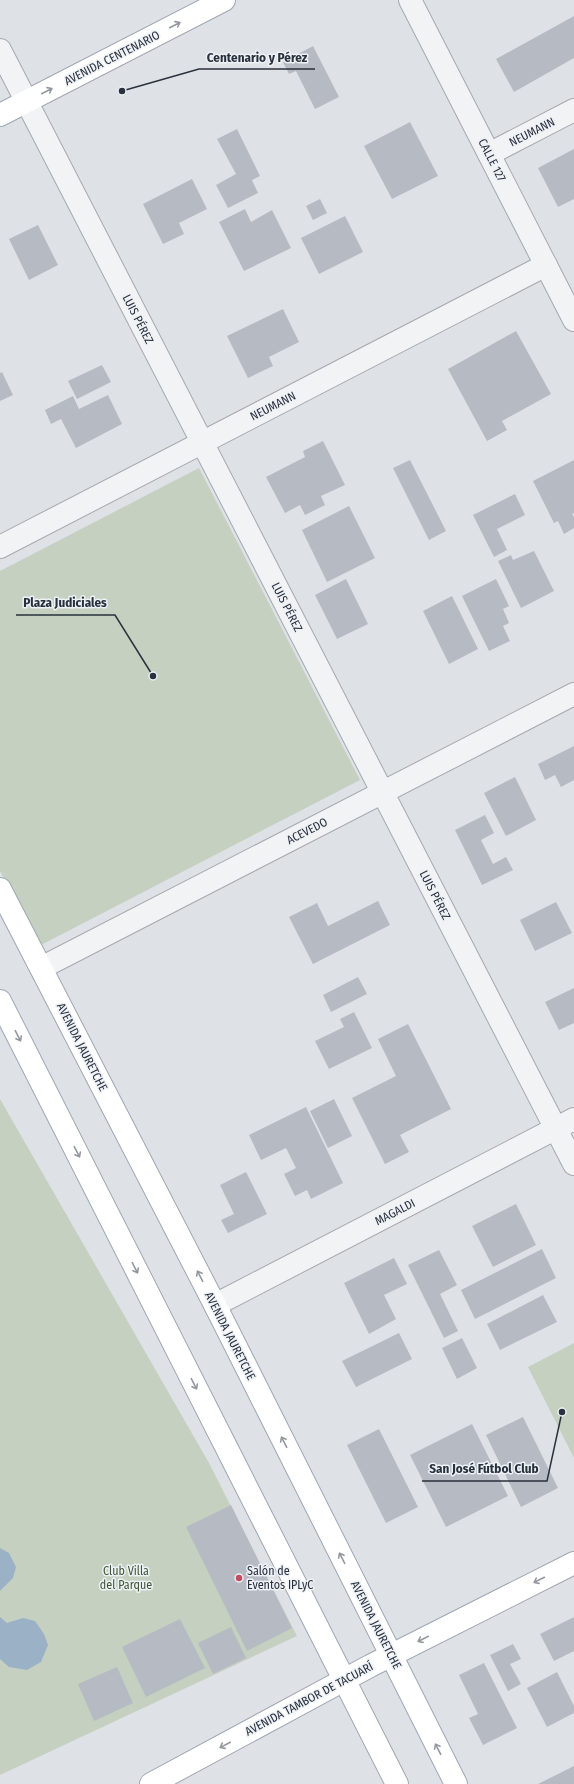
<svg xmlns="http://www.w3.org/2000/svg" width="574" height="1784" font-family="'Fira Sans Condensed',sans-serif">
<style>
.green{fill:#c5d0c0}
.water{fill:#9bb1c5}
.building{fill:#b6bbc3}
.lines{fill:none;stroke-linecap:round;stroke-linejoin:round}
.minor-casing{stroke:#a4a9b1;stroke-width:24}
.major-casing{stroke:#9ea7b2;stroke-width:24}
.minor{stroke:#f1f3f5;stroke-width:22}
.major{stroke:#fff;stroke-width:22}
.oneway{stroke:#94989e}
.poi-dot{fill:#c54a62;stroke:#eef1f5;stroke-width:1.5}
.labels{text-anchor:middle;stroke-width:3;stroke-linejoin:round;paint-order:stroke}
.street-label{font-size:12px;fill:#28313d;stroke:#eef1f5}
.park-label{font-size:12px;fill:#3e5837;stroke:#eef1f5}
.poi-label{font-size:12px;fill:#28313d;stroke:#eef1f5;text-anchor:start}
.leader{fill:none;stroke:#28313d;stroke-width:1.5}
.callout-dot{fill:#28313d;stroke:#eef1f5;stroke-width:1.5}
.callout-label{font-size:13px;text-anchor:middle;font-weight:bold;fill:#28313d;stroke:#eef1f5;stroke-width:3;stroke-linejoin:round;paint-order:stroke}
</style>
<rect width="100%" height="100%" fill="#dee2e7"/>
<g class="green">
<polygon points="199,468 360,780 39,946 0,871 0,571"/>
<polygon points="0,1099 209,1463 297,1636 0,1775"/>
<polygon points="574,1343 574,1458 528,1367"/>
</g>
<g class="water">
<polygon points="0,1548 9,1553 16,1567 13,1578 0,1591"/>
<polygon points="0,1617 7,1623 23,1618 35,1621 44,1634 48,1645 41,1662 27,1670 9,1667 0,1659"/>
</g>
<g class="building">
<polygon points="574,16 574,58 514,92 496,59"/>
<polygon points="313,46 339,97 315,109 296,71 289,74 283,62"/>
<polygon points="410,122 438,176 392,199 364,146"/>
<polygon points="237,129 260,176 252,180 258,193 228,208 216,185 236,174 217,139"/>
<polygon points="574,149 574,199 558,207 538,168"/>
<polygon points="192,179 207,209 179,223 184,234 163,244 143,204"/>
<polygon points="320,199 327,213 313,220 306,206"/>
<polygon points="245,209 251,222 272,210 291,248 244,271 219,222"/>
<polygon points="345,216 363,252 319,274 301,238"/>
<polygon points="38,225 58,265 29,280 9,239"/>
<polygon points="283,309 299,342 269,357 273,366 248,378 227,336"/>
<polygon points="516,331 551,394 502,421 507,430 487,441 448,369"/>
<polygon points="102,365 111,382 77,399 68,381"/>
<polygon points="2,372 13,395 0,401 0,373"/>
<polygon points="108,395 122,424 76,448 61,419 51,424 45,410 73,396 79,409"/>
<polygon points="323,441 345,485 321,496 325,505 305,515 300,505 285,513 266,477 305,457 303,451"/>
<polygon points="410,460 446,531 429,540 393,468"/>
<polygon points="574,460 574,513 572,514 574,517 574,528 564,534 558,521 554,523 533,481"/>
<polygon points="515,494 525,515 497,529 507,550 494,557 473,515"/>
<polygon points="349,506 375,558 327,582 302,530"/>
<polygon points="534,551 554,591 521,608 498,561 511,555 513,560"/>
<polygon points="346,579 368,624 337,639 315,595"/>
<polygon points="496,579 509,606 503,609 509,623 503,626 510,641 489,651 462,596"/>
<polygon points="452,596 478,649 449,664 423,611"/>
<polygon points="574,746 574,780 561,787 555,775 545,780 538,764"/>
<polygon points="515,777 536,820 506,836 484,793"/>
<polygon points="485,815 494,833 481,840 493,864 506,857 513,870 482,885 455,830"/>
<polygon points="378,901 390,925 313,964 289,917 317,903 328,926"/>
<polygon points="556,902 572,933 535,951 520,920"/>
<polygon points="358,977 367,994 331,1012 323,995"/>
<polygon points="574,988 574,1023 559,1030 545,1002"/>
<polygon points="354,1012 372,1048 329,1069 315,1041 344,1027 340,1019"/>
<polygon points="408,1024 451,1109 400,1135 409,1152 385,1164 352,1098 396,1076 378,1039"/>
<polygon points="334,1099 352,1136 328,1148 310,1111"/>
<polygon points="306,1107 343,1183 311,1199 307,1190 295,1196 284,1174 296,1168 286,1148 261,1160 249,1135"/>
<polygon points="246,1172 267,1214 228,1233 221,1220 234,1214 220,1185"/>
<polygon points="516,1204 536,1245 493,1267 472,1226"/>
<polygon points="542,1249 556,1278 475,1319 461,1290"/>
<polygon points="439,1250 457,1285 440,1294 458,1331 444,1338 408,1265"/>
<polygon points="394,1258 407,1284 384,1295 396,1319 369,1334 344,1283"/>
<polygon points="543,1295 557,1322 500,1350 487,1324"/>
<polygon points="399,1333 412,1359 356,1387 342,1361"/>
<polygon points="462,1338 477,1368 457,1379 442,1348"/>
<polygon points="523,1417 558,1488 521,1507 486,1435"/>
<polygon points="472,1424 508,1496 446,1527 410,1455"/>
<polygon points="379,1429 418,1507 386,1523 347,1445"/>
<polygon points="231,1505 292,1628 247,1651 186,1527"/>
<polygon points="574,1617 574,1651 554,1661 540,1634"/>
<polygon points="180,1619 205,1668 146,1697 122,1647"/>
<polygon points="231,1627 246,1658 213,1674 198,1643"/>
<polygon points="513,1644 521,1659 510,1664 521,1684 508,1691 490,1655"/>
<polygon points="484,1663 517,1728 483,1745 469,1718 478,1714 459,1675"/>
<polygon points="117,1667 133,1703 94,1721 78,1684"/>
<polygon points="557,1672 574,1706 574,1713 547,1727 527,1688"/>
<polygon points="574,1766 574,1784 538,1784"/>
</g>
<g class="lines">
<g class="minor-casing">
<g id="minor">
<polyline points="410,0 574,320"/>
<polyline points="0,50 574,1164"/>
<polyline points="489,154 574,110"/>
<polyline points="0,547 546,265"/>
<polyline points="41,968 574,694"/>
<polyline points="215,1305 574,1119"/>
</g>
</g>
<g class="major-casing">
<g id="major">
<polyline points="0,115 224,0"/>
<polyline points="0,889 215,1305 456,1784"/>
<polyline points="0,1001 397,1784"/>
<polyline points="151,1784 370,1666 574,1563"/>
</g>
</g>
<use href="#minor" class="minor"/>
<use href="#major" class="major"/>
</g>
<defs><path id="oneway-shaft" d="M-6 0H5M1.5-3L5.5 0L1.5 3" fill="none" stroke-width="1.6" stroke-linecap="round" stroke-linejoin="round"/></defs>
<g class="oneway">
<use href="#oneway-shaft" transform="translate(175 25) rotate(-27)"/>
<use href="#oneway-shaft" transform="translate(47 91) rotate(-27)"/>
<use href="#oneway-shaft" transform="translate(18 1036) rotate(63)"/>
<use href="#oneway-shaft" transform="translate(77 1152) rotate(63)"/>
<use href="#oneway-shaft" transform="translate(135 1268) rotate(63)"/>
<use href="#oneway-shaft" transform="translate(200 1276) rotate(-117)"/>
<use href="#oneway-shaft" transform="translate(194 1384) rotate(63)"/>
<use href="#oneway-shaft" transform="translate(284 1442) rotate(-117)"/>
<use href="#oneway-shaft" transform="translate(342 1558) rotate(-117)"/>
<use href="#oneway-shaft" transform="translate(539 1580) rotate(153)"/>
<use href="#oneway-shaft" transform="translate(423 1639) rotate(153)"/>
<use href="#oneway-shaft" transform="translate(225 1745) rotate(152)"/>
<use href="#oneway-shaft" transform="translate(438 1749) rotate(-117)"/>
</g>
<circle class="poi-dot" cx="239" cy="1578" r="4"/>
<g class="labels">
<g class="street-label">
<text transform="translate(112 58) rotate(-27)" y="4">AVENIDA CENTENARIO</text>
<text transform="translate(532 132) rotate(-27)" y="4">NEUMANN</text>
<text transform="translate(492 160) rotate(63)" y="4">CALLE 127</text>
<text transform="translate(138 319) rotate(63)" y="4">LUIS PÉREZ</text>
<text transform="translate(273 406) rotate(-27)" y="4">NEUMANN</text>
<text transform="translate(287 607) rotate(63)" y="4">LUIS PÉREZ</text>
<text transform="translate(307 831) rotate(-27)" y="4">ACEVEDO</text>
<text transform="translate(435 895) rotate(63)" y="4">LUIS PÉREZ</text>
<text transform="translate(82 1047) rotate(63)" y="4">AVENIDA JAURETCHE</text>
<text transform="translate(395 1212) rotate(-27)" y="4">MAGALDI</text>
<text transform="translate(230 1336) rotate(63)" y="4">AVENIDA JAURETCHE</text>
<text transform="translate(376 1625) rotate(63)" y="4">AVENIDA JAURETCHE</text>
<text transform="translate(309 1699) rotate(-28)" y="4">AVENIDA TAMBOR DE TACUARÍ</text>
</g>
<g class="park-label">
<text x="126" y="1575">Club Villa<tspan x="126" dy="14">del Parque</tspan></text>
</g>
<g class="poi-label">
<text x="247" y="1575">Salón de<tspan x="247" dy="14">Eventos IPLyC</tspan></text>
</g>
</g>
<path class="leader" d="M122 91L199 69H315M153 676L115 615H16M562 1412L547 1481H422"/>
<g class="callout-dot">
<circle cx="122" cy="91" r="4"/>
<circle cx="153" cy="676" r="4"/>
<circle cx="562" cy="1412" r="4"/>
</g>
<g class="callout-label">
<text x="257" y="62">Centenario y Pérez</text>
<text x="65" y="607">Plaza Judiciales</text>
<text x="484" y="1473">San José Fútbol Club</text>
</g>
</svg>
